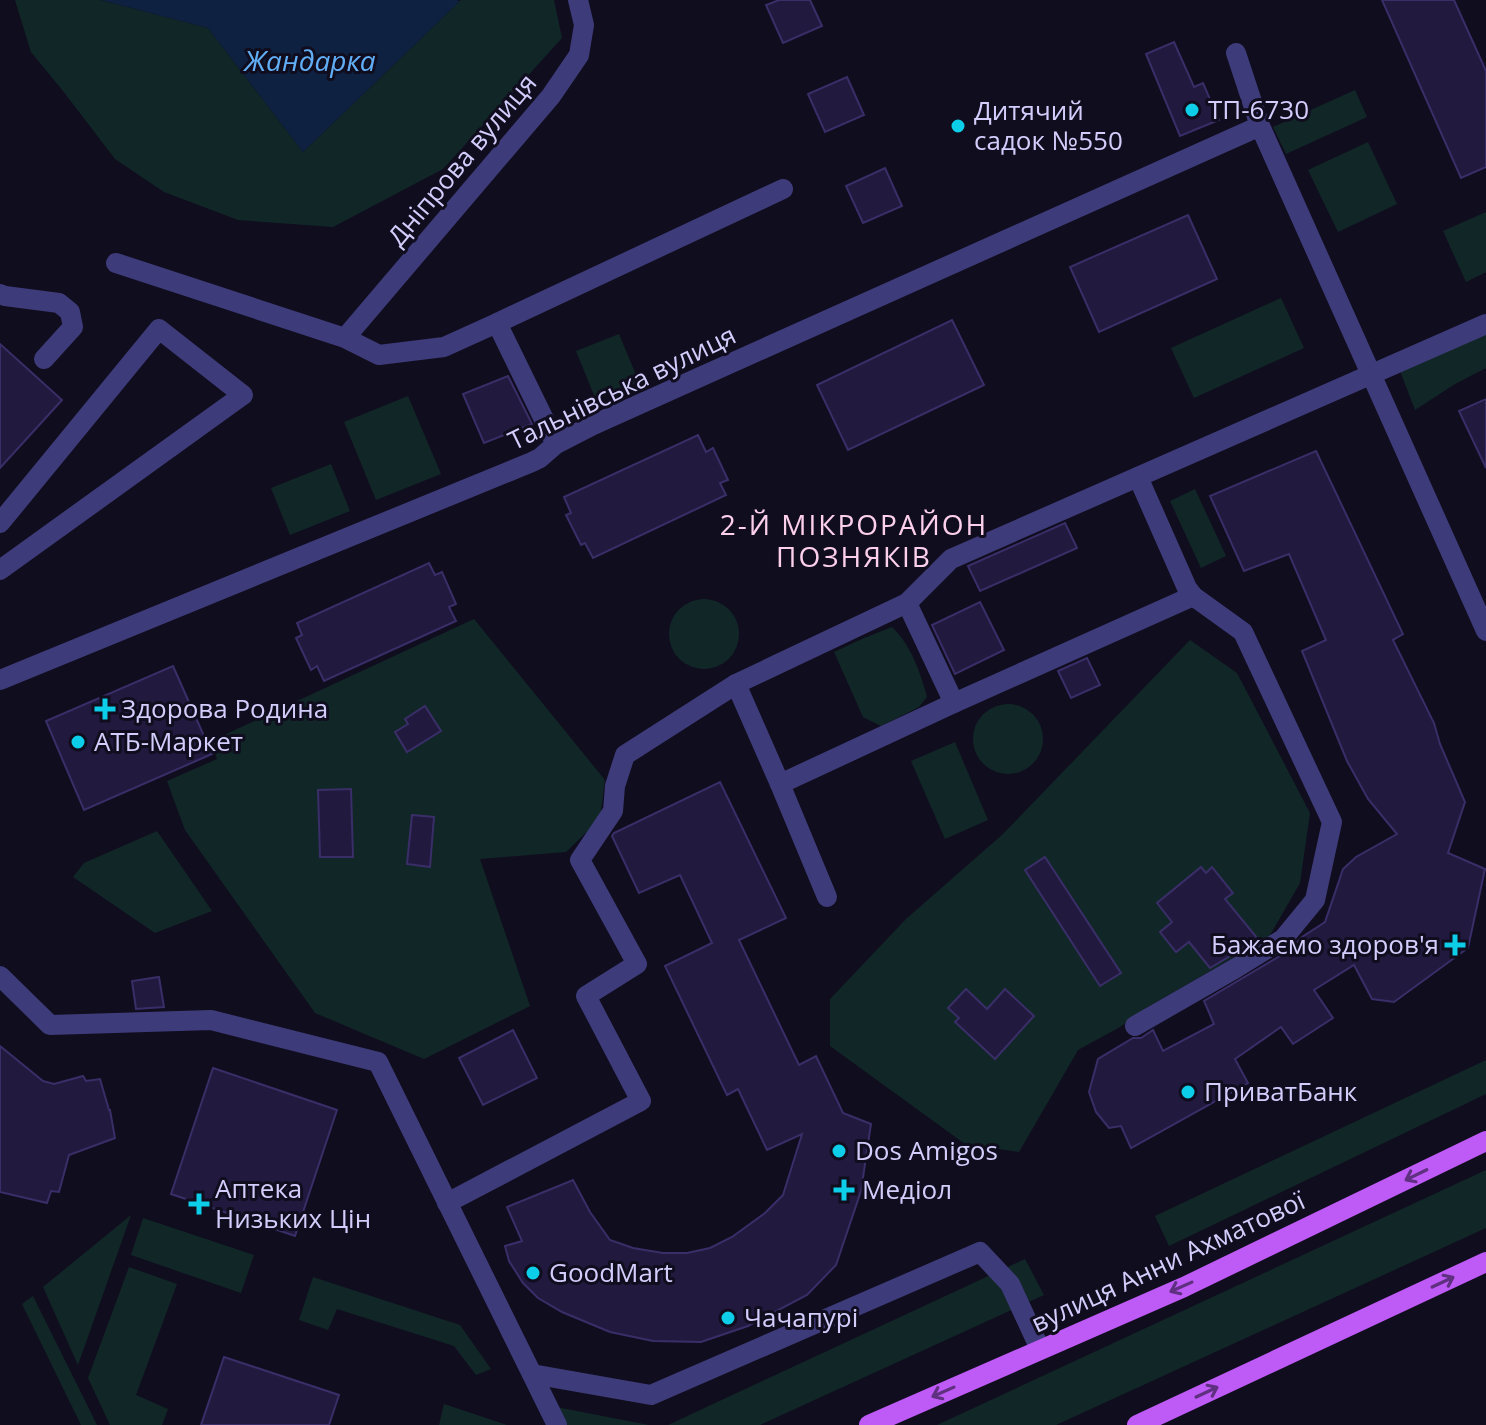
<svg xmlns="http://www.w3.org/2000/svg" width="1486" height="1425" font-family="'Open Sans',sans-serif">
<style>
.green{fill:#112727}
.water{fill:#0e2141}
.building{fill:#221a3e;stroke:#3a2e68;stroke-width:2}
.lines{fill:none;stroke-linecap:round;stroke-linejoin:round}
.minor{stroke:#3e3b7a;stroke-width:20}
.major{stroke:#be5af6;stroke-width:20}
.oneway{stroke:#5e307f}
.poi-dot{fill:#0dcee8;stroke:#100d1e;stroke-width:3}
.labels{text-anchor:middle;stroke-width:6;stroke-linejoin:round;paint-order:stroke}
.poi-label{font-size:26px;fill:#d3cdfc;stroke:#100d1e;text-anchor:start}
.street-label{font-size:26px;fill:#d3cdfc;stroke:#100d1e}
.water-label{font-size:28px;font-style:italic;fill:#61aef6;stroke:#100d1e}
.neighbourhood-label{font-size:28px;letter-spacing:2px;fill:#fccfeb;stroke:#100d1e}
</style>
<rect width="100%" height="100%" fill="#100d1e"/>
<g class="green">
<polygon points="15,0 101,0 208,28 303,152 461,0 554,0 562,38 443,169 333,227 238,220 164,192 115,159 63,91 31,52"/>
<polygon points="1355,90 1367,117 1286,154 1273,127"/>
<polygon points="1368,142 1397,204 1338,232 1308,170"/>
<polygon points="1486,212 1486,272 1466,282 1443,231"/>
<polygon points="1281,298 1304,348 1194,398 1171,348"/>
<polygon points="619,334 639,382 596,400 576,351"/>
<polygon points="1486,334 1486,368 1455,384 1415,410 1400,371"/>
<polygon points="408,396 441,474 376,500 344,422"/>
<polygon points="331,464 350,511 290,535 271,488"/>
<polygon points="1195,489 1226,556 1201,568 1170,501"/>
<circle cx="704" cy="634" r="35"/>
<polygon points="474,619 605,780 600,819 566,852 480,859 530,1006 424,1059 315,1013 185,830 167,781 217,759 211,741"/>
<path d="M892,627C911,645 920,672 927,697L919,707L881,726L863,717L834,652L864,638Z"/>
<polygon points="1190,640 1237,673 1310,813 1300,883 1269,937 1146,1008 1120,1027 1078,1050 1019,1152 965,1144 830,1046 830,999 906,919 1003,834"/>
<circle cx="1008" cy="739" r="35"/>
<polygon points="955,742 988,820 945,839 911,761"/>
<polygon points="157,831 212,911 155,933 73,877 84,863"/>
<polygon points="1486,1060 1486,1094 1169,1246 1155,1216"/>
<polygon points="1486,1170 1486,1228 1056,1425 937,1425"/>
<polygon points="131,1215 78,1365 43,1287"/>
<polygon points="143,1218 254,1255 241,1293 131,1255"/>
<polygon points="1025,1259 1044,1295 760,1425 668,1425"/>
<polygon points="129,1267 177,1284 136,1395 168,1409 162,1425 110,1425 88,1378"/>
<polygon points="313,1277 460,1325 491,1369 476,1375 454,1346 337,1309 328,1330 299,1320"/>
<polygon points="33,1296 97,1425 81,1425 22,1304"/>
<polygon points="444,1404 507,1425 439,1425"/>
<polygon points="551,1406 649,1425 560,1425"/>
</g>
<polygon class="water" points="101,0 456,0 460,1 303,152 208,28"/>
<g class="building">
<polygon points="779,0 810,0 822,26 783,43 766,5"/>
<polygon points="1382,0 1454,0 1486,71 1486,167 1461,178"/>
<polygon points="1174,42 1194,87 1203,83 1219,120 1180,136 1146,54"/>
<polygon points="847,77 864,115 825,132 808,94"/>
<polygon points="885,168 902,206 863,223 846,186"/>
<polygon points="1188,215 1217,279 1099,332 1070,267"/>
<polygon points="952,320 984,385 848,450 817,385"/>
<polygon points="0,344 62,400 0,468"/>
<polygon points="508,376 532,424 484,443 463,394"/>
<polygon points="1486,399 1486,468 1459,411"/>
<polygon points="698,435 706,452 713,448 728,480 720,483 726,495 593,558 585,543 581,545 566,515 571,513 564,497"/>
<polygon points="1316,451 1403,634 1393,640 1434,723 1440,744 1465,802 1448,853 1485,869 1468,948 1394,1002 1372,999 1354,965 1314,990 1333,1018 1293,1044 1281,1027 1235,1059 1248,1083 1131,1148 1121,1126 1109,1128 1096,1112 1089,1092 1098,1059 1133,1038 1141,1038 1153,1030 1163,1051 1214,1024 1204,1001 1290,950 1302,937 1325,922 1343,869 1356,857 1397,834 1368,799 1347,761 1302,651 1326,640 1289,554 1244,571 1210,496"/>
<polygon points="1065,523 1077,548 980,591 968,566"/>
<polygon points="429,563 435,575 442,572 456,604 449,607 456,621 324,681 317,666 311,670 296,638 302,635 297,623"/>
<polygon points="980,602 1004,650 955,674 932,625"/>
<polygon points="1087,658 1100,685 1071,698 1058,671"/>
<polygon points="173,666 212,754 84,810 46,721"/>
<polygon points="425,706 441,731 407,752 395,732 408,724 405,719"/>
<polygon points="720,782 786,918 739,940 799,1065 816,1056 843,1113 871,1124 861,1191 836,1265 807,1295 748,1326 701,1342 653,1341 610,1332 562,1312 538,1298 523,1283 509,1261 505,1246 522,1241 507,1207 573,1180 590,1212 610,1240 633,1248 663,1253 687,1253 710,1248 732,1237 765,1213 783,1195 802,1134 767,1150 738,1089 727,1095 665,966 712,943 680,875 639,893 612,836 614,833"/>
<polygon points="351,789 353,857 320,857 318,790"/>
<polygon points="412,815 434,817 430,867 407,864"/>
<polygon points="1045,857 1121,973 1100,986 1025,870"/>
<polygon points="1201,867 1206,873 1212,867 1233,893 1225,899 1258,939 1210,968 1189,942 1176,952 1160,932 1172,922 1157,903"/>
<polygon points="159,977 164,1007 136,1009 132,981"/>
<polygon points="966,989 987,1009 1005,989 1034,1016 995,1059 955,1022 959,1018 948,1008"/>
<polygon points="513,1030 537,1078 483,1105 459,1058"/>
<polygon points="0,1046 43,1081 54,1084 83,1076 86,1081 100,1079 109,1110 110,1110 115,1138 69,1155 59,1192 51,1191 47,1203 0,1192"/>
<polygon points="213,1068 337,1110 295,1236 171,1194"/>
<polygon points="224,1357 339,1395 329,1425 201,1425"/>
</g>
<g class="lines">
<g class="minor">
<polyline points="1236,53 1260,126 1486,631"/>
<polyline points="116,263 345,338 379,355 444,347 497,323 556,444"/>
<polyline points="0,294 5,296 59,303 70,312 73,327 44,359"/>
<polyline points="497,323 783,189"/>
<polyline points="345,338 551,96 579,55 584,25 578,0"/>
<polyline points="0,523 159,329 243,395 0,570"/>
<polyline points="907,603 954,703"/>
<polyline points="0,680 532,462 540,458 556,444 593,425 1260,126"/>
<polyline points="736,684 780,784 954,703 1193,596"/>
<polyline points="780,784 827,897"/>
<polyline points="0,976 50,1025 211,1020 378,1062 557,1425"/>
<polyline points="1135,1026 1236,968 1283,939 1315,900 1332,822 1243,632 1193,596 1187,588 1138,477"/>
<polyline points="447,1203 641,1101 586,996 637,964 580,860 613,811 615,786 625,755 736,684 907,603 951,559 1486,324"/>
<polyline points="532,1374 651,1395 980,1252 1010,1284 1040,1349"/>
</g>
<g class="major">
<polyline points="869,1425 1184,1287 1486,1141"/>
<polyline points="1137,1425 1486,1262"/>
</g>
</g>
<defs><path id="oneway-shaft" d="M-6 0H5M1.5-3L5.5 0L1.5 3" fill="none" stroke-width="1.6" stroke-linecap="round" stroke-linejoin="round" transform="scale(2)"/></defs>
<g class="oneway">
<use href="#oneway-shaft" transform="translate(1416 1175) rotate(154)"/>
<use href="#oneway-shaft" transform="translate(1443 1282) rotate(-25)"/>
<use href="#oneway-shaft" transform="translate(1181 1287) rotate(156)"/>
<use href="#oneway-shaft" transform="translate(943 1392) rotate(156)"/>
<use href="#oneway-shaft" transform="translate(1207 1392) rotate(-25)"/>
</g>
<g class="poi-dot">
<circle cx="1192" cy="110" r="8"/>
<circle cx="958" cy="126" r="8"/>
<path d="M101 697h8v8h8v8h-8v8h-8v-8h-8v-8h8z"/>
<circle cx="78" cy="742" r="8"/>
<path d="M1451 933h8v8h8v8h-8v8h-8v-8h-8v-8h8z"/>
<circle cx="1188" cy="1092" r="8"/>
<circle cx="839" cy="1151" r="8"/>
<path d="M840 1178h8v8h8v8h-8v8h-8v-8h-8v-8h8z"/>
<path d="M195 1192h8v8h8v8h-8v8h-8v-8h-8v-8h8z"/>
<circle cx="533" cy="1273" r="8"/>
<circle cx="728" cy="1318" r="8"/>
</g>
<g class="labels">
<g class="poi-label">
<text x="1208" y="119">ТП-6730</text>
<text x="974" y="120">Дитячий<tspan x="974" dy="30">садок №550</tspan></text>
<text x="121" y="718">Здорова Родина</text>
<text x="94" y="751">АТБ-Маркет</text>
<text x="1439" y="954" text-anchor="end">Бажаємо здоров'я</text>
<text x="1204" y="1101">ПриватБанк</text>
<text x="855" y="1160">Dos Amigos</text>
<text x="215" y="1198">Аптека<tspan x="215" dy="30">Низьких Цін</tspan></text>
<text x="862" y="1199">Медіол</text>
<text x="549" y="1282">GoodMart</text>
<text x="744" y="1327">Чачапурі</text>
</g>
<g class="street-label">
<text transform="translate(462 160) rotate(-50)" y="9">Дніпрова вулиця</text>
<text transform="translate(622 388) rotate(-26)" y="9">Тальнівська вулиця</text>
<text transform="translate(1168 1262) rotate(-25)" y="9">вулиця Анни Ахматової</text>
</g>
<g class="water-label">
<text x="310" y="71">Жандарка</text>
</g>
<g class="neighbourhood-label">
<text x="854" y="535">2-Й МІКРОРАЙОН<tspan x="854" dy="32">ПОЗНЯКІВ</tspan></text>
</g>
</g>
</svg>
